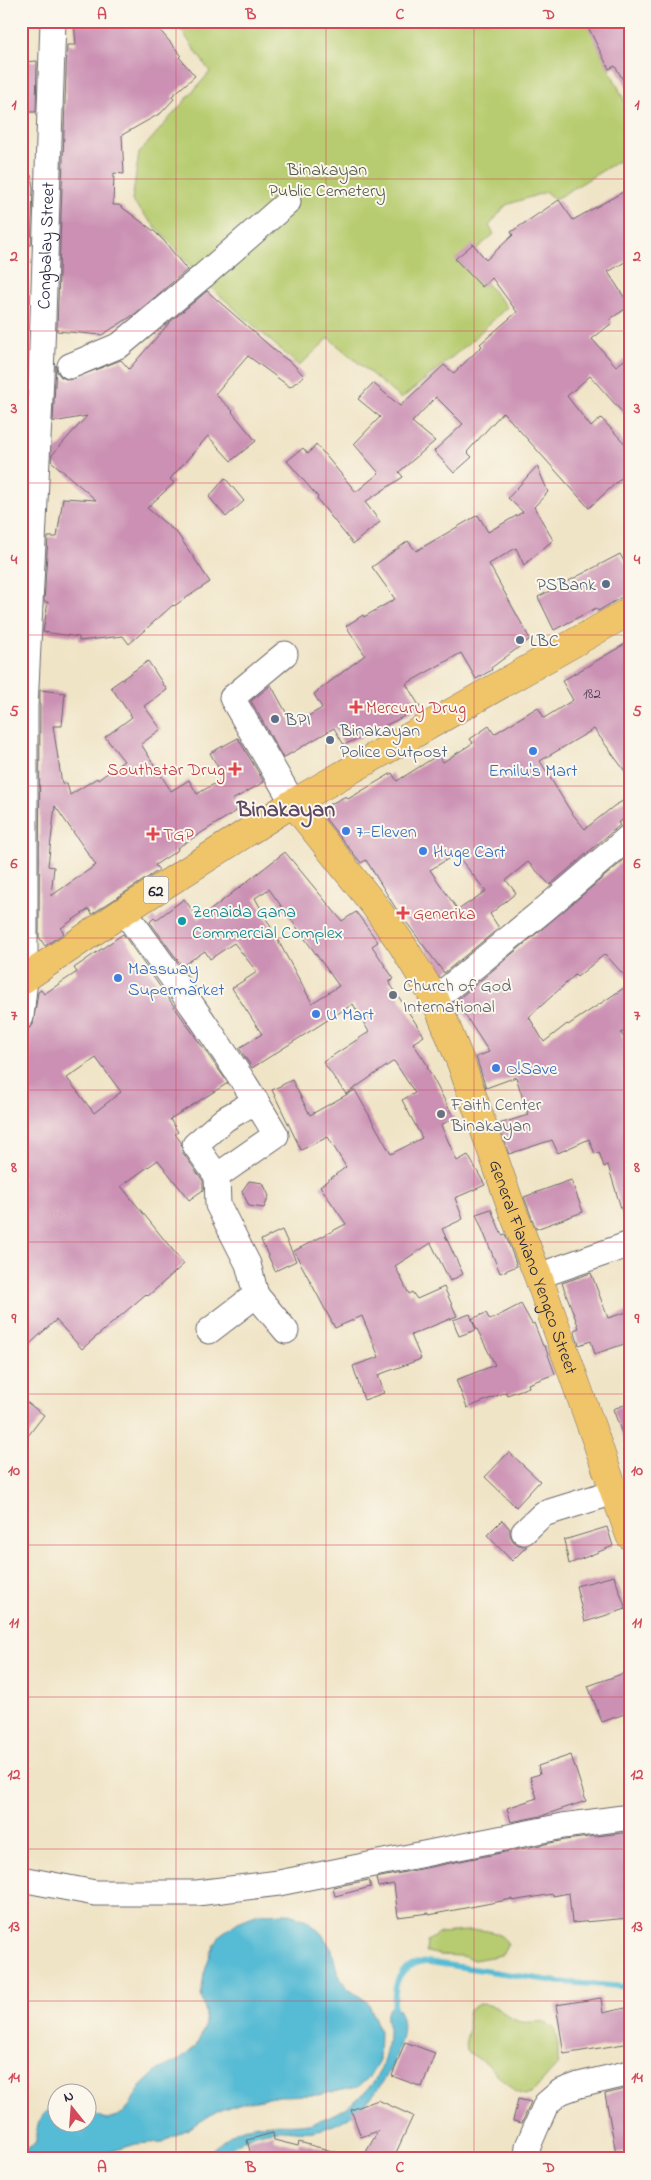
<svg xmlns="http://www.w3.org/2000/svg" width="651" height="2180" font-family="'Indie Flower',sans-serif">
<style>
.green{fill:#b7cc70;stroke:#6c7756}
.water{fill:#56bbd4;stroke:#3c6e88}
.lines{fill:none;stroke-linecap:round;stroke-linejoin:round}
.stream{stroke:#56bbd4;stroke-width:5.5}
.building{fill:#cb90b3;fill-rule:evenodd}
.minor-casing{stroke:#6a666c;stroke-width:27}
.major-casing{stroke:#6a666c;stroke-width:29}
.minor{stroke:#fff;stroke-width:25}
.major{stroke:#f0c469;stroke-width:28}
.grid{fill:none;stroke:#d1495b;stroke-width:1;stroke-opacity:0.55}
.service-dot{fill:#5c6f8a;stroke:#fbf7ec;stroke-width:2}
.health-dot{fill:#e0444e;stroke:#fbf7ec;stroke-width:2}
.shop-dot{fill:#3f7fe0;stroke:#fbf7ec;stroke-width:2}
.culture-dot{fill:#0f9aa8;stroke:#fbf7ec;stroke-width:2}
.worship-dot{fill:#6b7280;stroke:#fbf7ec;stroke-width:2}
.labels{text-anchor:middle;stroke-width:4;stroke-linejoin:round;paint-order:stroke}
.number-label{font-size:15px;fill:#4c3e59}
.shield{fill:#fbf7ec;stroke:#636270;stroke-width:1}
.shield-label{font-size:16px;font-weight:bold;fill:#22223b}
.park-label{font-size:18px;fill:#4f554b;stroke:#fbf7ec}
.street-label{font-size:18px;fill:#22223b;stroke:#fbf7ec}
.service-label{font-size:18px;fill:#4e5e75;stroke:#fbf7ec;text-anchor:start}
.health-label{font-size:18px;fill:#be3a42;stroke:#fbf7ec;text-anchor:start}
.shop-label{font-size:18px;fill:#366cbe;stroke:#fbf7ec;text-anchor:start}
.culture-label{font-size:18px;fill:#0d838f;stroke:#fbf7ec;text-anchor:start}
.worship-label{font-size:18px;fill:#5b616d;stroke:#fbf7ec;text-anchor:start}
.district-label{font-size:22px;font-weight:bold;fill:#5d4865;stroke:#fbf7ec}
.neatline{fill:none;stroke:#d1495b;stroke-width:2}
.grid-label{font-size:16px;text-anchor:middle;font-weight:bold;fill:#d1495b}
</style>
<rect width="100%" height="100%" fill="#fbf7ec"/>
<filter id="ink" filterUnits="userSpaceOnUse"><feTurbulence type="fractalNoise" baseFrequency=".02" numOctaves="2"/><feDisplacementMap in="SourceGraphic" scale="10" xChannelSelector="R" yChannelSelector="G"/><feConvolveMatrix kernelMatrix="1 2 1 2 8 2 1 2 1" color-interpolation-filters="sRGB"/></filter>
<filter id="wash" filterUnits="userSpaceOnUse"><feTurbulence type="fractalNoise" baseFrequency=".0096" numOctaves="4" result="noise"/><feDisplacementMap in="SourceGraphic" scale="20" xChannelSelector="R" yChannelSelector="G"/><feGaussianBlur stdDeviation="1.12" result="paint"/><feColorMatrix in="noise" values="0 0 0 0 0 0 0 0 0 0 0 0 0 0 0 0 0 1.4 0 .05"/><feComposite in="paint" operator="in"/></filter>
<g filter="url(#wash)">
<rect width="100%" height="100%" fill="#f0e4c6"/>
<g class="green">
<polygon points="175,21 586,21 630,112 630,154 554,200 546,192 506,205 489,226 494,234 465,259 507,307 469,343 401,399 329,338 299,366 207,284 132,201 139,153 210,72"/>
<path d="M481,1930C494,1932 501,1933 508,1944L502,1955L474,1960L461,1956L441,1955L426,1952L427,1941L440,1933Z"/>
<path d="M479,2004C501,2005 499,2012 515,2020C524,2025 534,2020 543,2022C547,2023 551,2026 554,2028L558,2045V2064L533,2092L525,2095L515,2092L487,2064L466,2051C464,2042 467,2039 468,2031C469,2024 467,2017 469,2010Z"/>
</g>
<g class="water">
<path d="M286,1913L307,1920L322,1934L332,1950L337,1972L347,1988L368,2002L380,2031L379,2060L370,2076L358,2087L318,2095L279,2096L245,2102L217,2111L190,2128L163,2142L136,2144L86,2159H21V2152L36,2143C36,2127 39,2110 57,2108L58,2122H88V2111L108,2120L123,2113L130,2105L140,2087L158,2070L181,2059L196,2046L204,2029L206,2013L201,1995L204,1974L211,1952L221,1934L238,1922L258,1914Z"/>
<path d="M396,2007C406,2018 403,2033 399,2047C388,2085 355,2125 313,2131C300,2133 287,2129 275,2130C252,2132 234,2144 218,2159H204C214,2148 226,2136 240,2130C263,2120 284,2127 308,2123C326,2120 348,2108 362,2095C381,2078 389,2052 388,2026C387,2019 385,2015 389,2008Z"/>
</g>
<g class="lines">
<path class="stream" d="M394,2013C394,1986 395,1964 428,1962L560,1982L630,1987"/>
</g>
<g id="blocks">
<g class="building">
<polygon points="74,21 152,21 181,55 179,57 195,76 172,96 174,99 161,113 122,135 124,174 114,173 113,205 119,205 155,232 165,242 187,270 135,314 102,335 57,331 67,45 76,45"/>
<polygon points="595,21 630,21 630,92 615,66 609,69 587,25"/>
<polygon points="37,61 36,112 21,112 21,62"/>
<polygon points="31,175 33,188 31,245 21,245 21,176"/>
<polygon points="630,188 630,259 608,272 630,306 610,319 612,323 592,339 616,366 630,356 630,421 590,376 567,396 591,427 601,418 630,449 630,470 589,508 503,412 467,452 472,457 454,473 434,451 463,424 436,397 412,422 435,441 399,472 403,477 365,502 380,522 353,544 317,499 318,497 287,461 303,448 308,454 316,444 356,492 379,473 354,444 380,417 358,399 373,383 400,406 444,365 454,373 482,346 480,344 517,312 492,278 482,287 455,259 473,244 486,260 513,235 511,232 559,200 573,220"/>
<polygon points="207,291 279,354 294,365 304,376 290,387 248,356 215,394 233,411 232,412 256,441 231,461 208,436 170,479 174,483 147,508 177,533 210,582 174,606 173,605 129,644 123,636 79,641 79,637 43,632 48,602 44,602 48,537 57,537 63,498 96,500 51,461 52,455 87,416 53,422 56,365 57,372 61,377 69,380 121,360 129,369 170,322"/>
<polygon points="21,374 27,374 24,428 21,428"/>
<polygon points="537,466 548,492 534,507 553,540 524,565 516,548 489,564 530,639 491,668 492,670 476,679 461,653 406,684 420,707 397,720 344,745 334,728 283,758 251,701 271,685 293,725 322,708 314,694 365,655 346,626 363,615 364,617 395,599 372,567 408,541 416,551 478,515 488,532 523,512 508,498"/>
<polygon points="225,478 244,501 226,517 209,497"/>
<polygon points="620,554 630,572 630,595 622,597 598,611 596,608 554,630 538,597"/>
<path d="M630,641V778L594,729L540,761L571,812L585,829L614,806L630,797V815L618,823L620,825L550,885L528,862L506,880L516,893L490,914L499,928L444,973L395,907L366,860L361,863L325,818L329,805L346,796L348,799L392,773L397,781L438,755L443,762L473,743L470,739L489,726L494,734L538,707L544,718L573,700L562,681ZM456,854L486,891L458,910L430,870Z"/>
<path d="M148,661L167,690L144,706L161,729L141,744L171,791L189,780L197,794L224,778L210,753L238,738L264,782L232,800L238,810L177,848L178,850L155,865L159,870L92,914L89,909L61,928L64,933L45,946L39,937L40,690L65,693L62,726H53L62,784L67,783L70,795L97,778L98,780L124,761L105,737L132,717L111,687ZM55,806L96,865L51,896L54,867L48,866Z"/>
<path d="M285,852L342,921L356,912L378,942L372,946L394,979L389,982L424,1036L413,1043L428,1066L427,1067L454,1118L441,1125L457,1161L468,1155L485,1185L455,1198L463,1219L442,1229L463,1274L450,1281L431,1243L395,1266L409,1294L412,1292L417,1299L444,1287L457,1316L411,1335L421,1359L378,1375L384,1393L364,1400L353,1366L379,1357L362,1316L335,1328L294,1251L346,1224L320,1186L346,1167L328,1137L301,1150L272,1090L292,1080L310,1115L355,1090L391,1154L422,1138L402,1100L415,1093L394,1061L346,1094L323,1062L369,1032L353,1004L252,1068L239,1048L262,1034L232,988L257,972L234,943L210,959L205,951L182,966L150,922L154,917L156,920L184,899L199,919ZM269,889L339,986L312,1003L255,898Z"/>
<polygon points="630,855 630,982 605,954 577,977 575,975 529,1017 544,1042 567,1024 568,1025 630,984 630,1027 621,1033 625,1040 630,1057 630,1225 626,1225 608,1165 604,1167 599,1152 595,1154 589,1139 558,1153 552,1140 509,1154 499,1124 528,1115 516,1077 486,1088 476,1057 489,1052 456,1001"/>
<path d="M123,934L228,1083L170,1119L178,1132L175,1134L181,1142L183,1153L203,1181V1190L189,1200L158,1160L121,1186L184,1264L148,1296L146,1294L82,1349L56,1320L21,1352L22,1031L27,1030L33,1025L38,992L41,990L44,994L77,972L74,968ZM96,1058L121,1092L94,1113L67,1078Z"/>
<polygon points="571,1180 583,1212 536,1229 524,1197"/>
<polygon points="249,1181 263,1183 269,1196 264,1208 249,1206 242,1191"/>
<polygon points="491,1209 502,1235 505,1234 517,1266 500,1273 476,1214"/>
<polygon points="282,1230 296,1261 275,1271 261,1240"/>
<polygon points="591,1273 608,1318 630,1311 630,1342 595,1354 591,1341 579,1345 574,1330 579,1328 562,1283"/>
<polygon points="521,1304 532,1324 534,1323 543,1346 545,1346 555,1374 528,1384 529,1387 507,1395 506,1392 467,1408 456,1380 495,1365 472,1319 486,1313 490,1320"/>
<polygon points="470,1314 476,1330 459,1336 453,1320"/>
<polygon points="21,1398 44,1415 21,1445"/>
<polygon points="630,1403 630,1449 628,1450 613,1409"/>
<polygon points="509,1452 540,1481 516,1507 485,1477"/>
<polygon points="502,1520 510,1529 510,1536 514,1542 520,1546 527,1546 512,1561 487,1535"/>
<polygon points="607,1527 613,1546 569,1564 564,1540"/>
<polygon points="614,1576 626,1609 585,1622 576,1586"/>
<polygon points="630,1671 630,1712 602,1722 588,1686"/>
<polygon points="571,1755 586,1801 541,1816 511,1822 507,1808 537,1798 530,1777 540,1774 538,1766"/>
<polygon points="630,1832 630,1918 572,1923 569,1893 553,1896 553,1894 512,1901 512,1899 429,1915 429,1913 398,1917 394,1884 378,1887 376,1878 565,1840"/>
<polygon points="369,1880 371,1887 335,1896 333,1887"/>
<polygon points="601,1998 603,2013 630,2007 630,2043 564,2054 556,2005"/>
<polygon points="405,2042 435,2053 422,2087 392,2076"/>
<polygon points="630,2088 630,2151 616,2153 605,2094"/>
<polygon points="518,2099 531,2102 522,2123 513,2121"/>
<polygon points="378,2100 413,2116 393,2159 362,2159 378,2131 361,2137 351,2110"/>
<polygon points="273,2133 274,2140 298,2146 299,2142 343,2154 342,2159 252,2159 247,2140"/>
</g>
</g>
</g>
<g filter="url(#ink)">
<use href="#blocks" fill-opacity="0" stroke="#6a666c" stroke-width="1"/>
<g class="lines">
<g class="minor-casing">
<g id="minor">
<polyline points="70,366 120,345 203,276 288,202"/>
<polyline points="285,654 232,698 293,803"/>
<path d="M124,911C177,984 231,1057 276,1135L217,1176L195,1145L225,1119L256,1101"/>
<polyline points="435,999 546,908 630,836"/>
<path id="s1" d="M21,1017L25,978V707L41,377L53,21"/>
<polyline points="538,1276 630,1244"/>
<polyline points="256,1295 286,1331"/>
<polyline points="209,1331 256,1295 248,1264 218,1205 217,1176"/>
<polyline points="524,1532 543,1514 614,1492"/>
<polyline points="21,1879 95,1893 197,1893 279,1883 563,1826 630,1817"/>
<polyline points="527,2159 528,2146 546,2104 560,2092 579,2085 630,2073"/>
</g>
</g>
<g class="major-casing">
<g id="major">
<path id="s2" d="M293,803L375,906L403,946L435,999L461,1063L513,1212L538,1276L630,1536"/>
<polyline points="21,981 124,911 293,803 630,611"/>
</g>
</g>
<use href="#minor" class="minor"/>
<use href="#major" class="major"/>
</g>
</g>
<path class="grid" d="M176,21V2159M326,21V2159M474,21V2159M21,179H630M21,331H630M21,483H630M21,635H630M21,786H630M21,938H630M21,1090H630M21,1242H630M21,1394H630M21,1545H630M21,1697H630M21,1849H630M21,2001H630"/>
<g class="service-dot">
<circle cx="606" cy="584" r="5"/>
<circle cx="520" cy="640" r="5"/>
<circle cx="275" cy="719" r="5"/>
<circle cx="330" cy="740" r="5"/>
</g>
<g class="health-dot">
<path d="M353.5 699.5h5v5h5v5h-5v5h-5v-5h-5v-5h5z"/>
<path d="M232.5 761.5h5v5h5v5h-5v5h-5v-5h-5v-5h5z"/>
<path d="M150.5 826.5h5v5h5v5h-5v5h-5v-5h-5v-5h5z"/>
<path d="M400.5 905.5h5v5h5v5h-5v5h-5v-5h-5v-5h5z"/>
</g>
<g class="shop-dot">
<circle cx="533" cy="751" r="5"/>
<circle cx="346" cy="831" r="5"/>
<circle cx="423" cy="851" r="5"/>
<circle cx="118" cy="978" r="5"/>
<circle cx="316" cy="1014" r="5"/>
<circle cx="496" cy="1068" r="5"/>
</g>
<circle class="culture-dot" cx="182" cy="921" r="5"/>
<g class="worship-dot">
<circle cx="393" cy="995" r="5"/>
<circle cx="441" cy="1114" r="5"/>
</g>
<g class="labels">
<g class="number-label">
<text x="592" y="698">182</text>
</g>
<rect class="shield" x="143.5" y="876.5" width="25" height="27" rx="4"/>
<g class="shield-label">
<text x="156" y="896">62</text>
</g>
<g class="park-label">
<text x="327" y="175">Binakayan<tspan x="327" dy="21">Public Cemetery</tspan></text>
</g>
<g class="street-label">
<text dy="6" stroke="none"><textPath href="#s1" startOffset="772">Congbalay Street</textPath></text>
<text dy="6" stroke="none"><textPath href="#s2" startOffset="528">General Flaviano Yengco Street</textPath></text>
</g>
<g class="service-label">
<text x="596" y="590" text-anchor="end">PSBank</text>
<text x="530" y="646">LBC</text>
<text x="285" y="725">BPI</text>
<text x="340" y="736">Binakayan<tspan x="340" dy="21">Police Outpost</tspan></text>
</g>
<g class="health-label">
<text x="366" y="713">Mercury Drug</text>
<text x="225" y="775" text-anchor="end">Southstar Drug</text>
<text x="163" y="840">TGP</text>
<text x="413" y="919">Generika</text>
</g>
<g class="shop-label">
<text x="533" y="776" text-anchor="middle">Emilu's Mart</text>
<text x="356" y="837">7-Eleven</text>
<text x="433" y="857">Huge Cart</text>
<text x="128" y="974">Massway<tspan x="128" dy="21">Supermarket</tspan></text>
<text x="326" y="1020">U Mart</text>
<text x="506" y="1074">O!Save</text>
</g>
<g class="culture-label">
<text x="192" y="917">Zenaida Gana<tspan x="192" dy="21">Commercial Complex</tspan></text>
</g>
<g class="worship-label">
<text x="403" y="991">Church of God<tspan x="403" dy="21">International</tspan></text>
<text x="451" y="1110">Faith Center<tspan x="451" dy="21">Binakayan</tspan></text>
</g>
<g class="district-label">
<text x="286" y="816">Binakayan</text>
</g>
</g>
<rect width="651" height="2180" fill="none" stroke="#fbf7ec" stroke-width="55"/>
<g transform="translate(72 2108) rotate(343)"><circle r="24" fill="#fbf7ec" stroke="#a4a2a5"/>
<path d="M0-4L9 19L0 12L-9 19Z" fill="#d1495b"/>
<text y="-8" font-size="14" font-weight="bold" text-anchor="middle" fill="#22223b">N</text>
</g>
<rect x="28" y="28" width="596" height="2124" class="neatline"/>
<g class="grid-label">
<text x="102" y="19">A</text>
<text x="251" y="19">B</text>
<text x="400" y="19">C</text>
<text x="549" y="19">D</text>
<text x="14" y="109">1</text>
<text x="637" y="109">1</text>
<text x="14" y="261">2</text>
<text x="637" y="261">2</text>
<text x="14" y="413">3</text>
<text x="637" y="413">3</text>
<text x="14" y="564">4</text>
<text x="637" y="564">4</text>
<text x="14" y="716">5</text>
<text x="637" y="716">5</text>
<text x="14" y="868">6</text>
<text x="637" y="868">6</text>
<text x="14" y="1020">7</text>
<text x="637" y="1020">7</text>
<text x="14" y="1172">8</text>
<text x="637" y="1172">8</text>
<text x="14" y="1323">9</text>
<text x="637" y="1323">9</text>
<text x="14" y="1475">10</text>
<text x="637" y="1475">10</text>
<text x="14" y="1627">11</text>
<text x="637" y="1627">11</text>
<text x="14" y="1779">12</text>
<text x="637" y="1779">12</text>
<text x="14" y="1931">13</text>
<text x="637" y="1931">13</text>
<text x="14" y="2082">14</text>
<text x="637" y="2082">14</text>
<text x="102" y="2172">A</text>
<text x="251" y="2172">B</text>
<text x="400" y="2172">C</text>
<text x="549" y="2172">D</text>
</g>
</svg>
